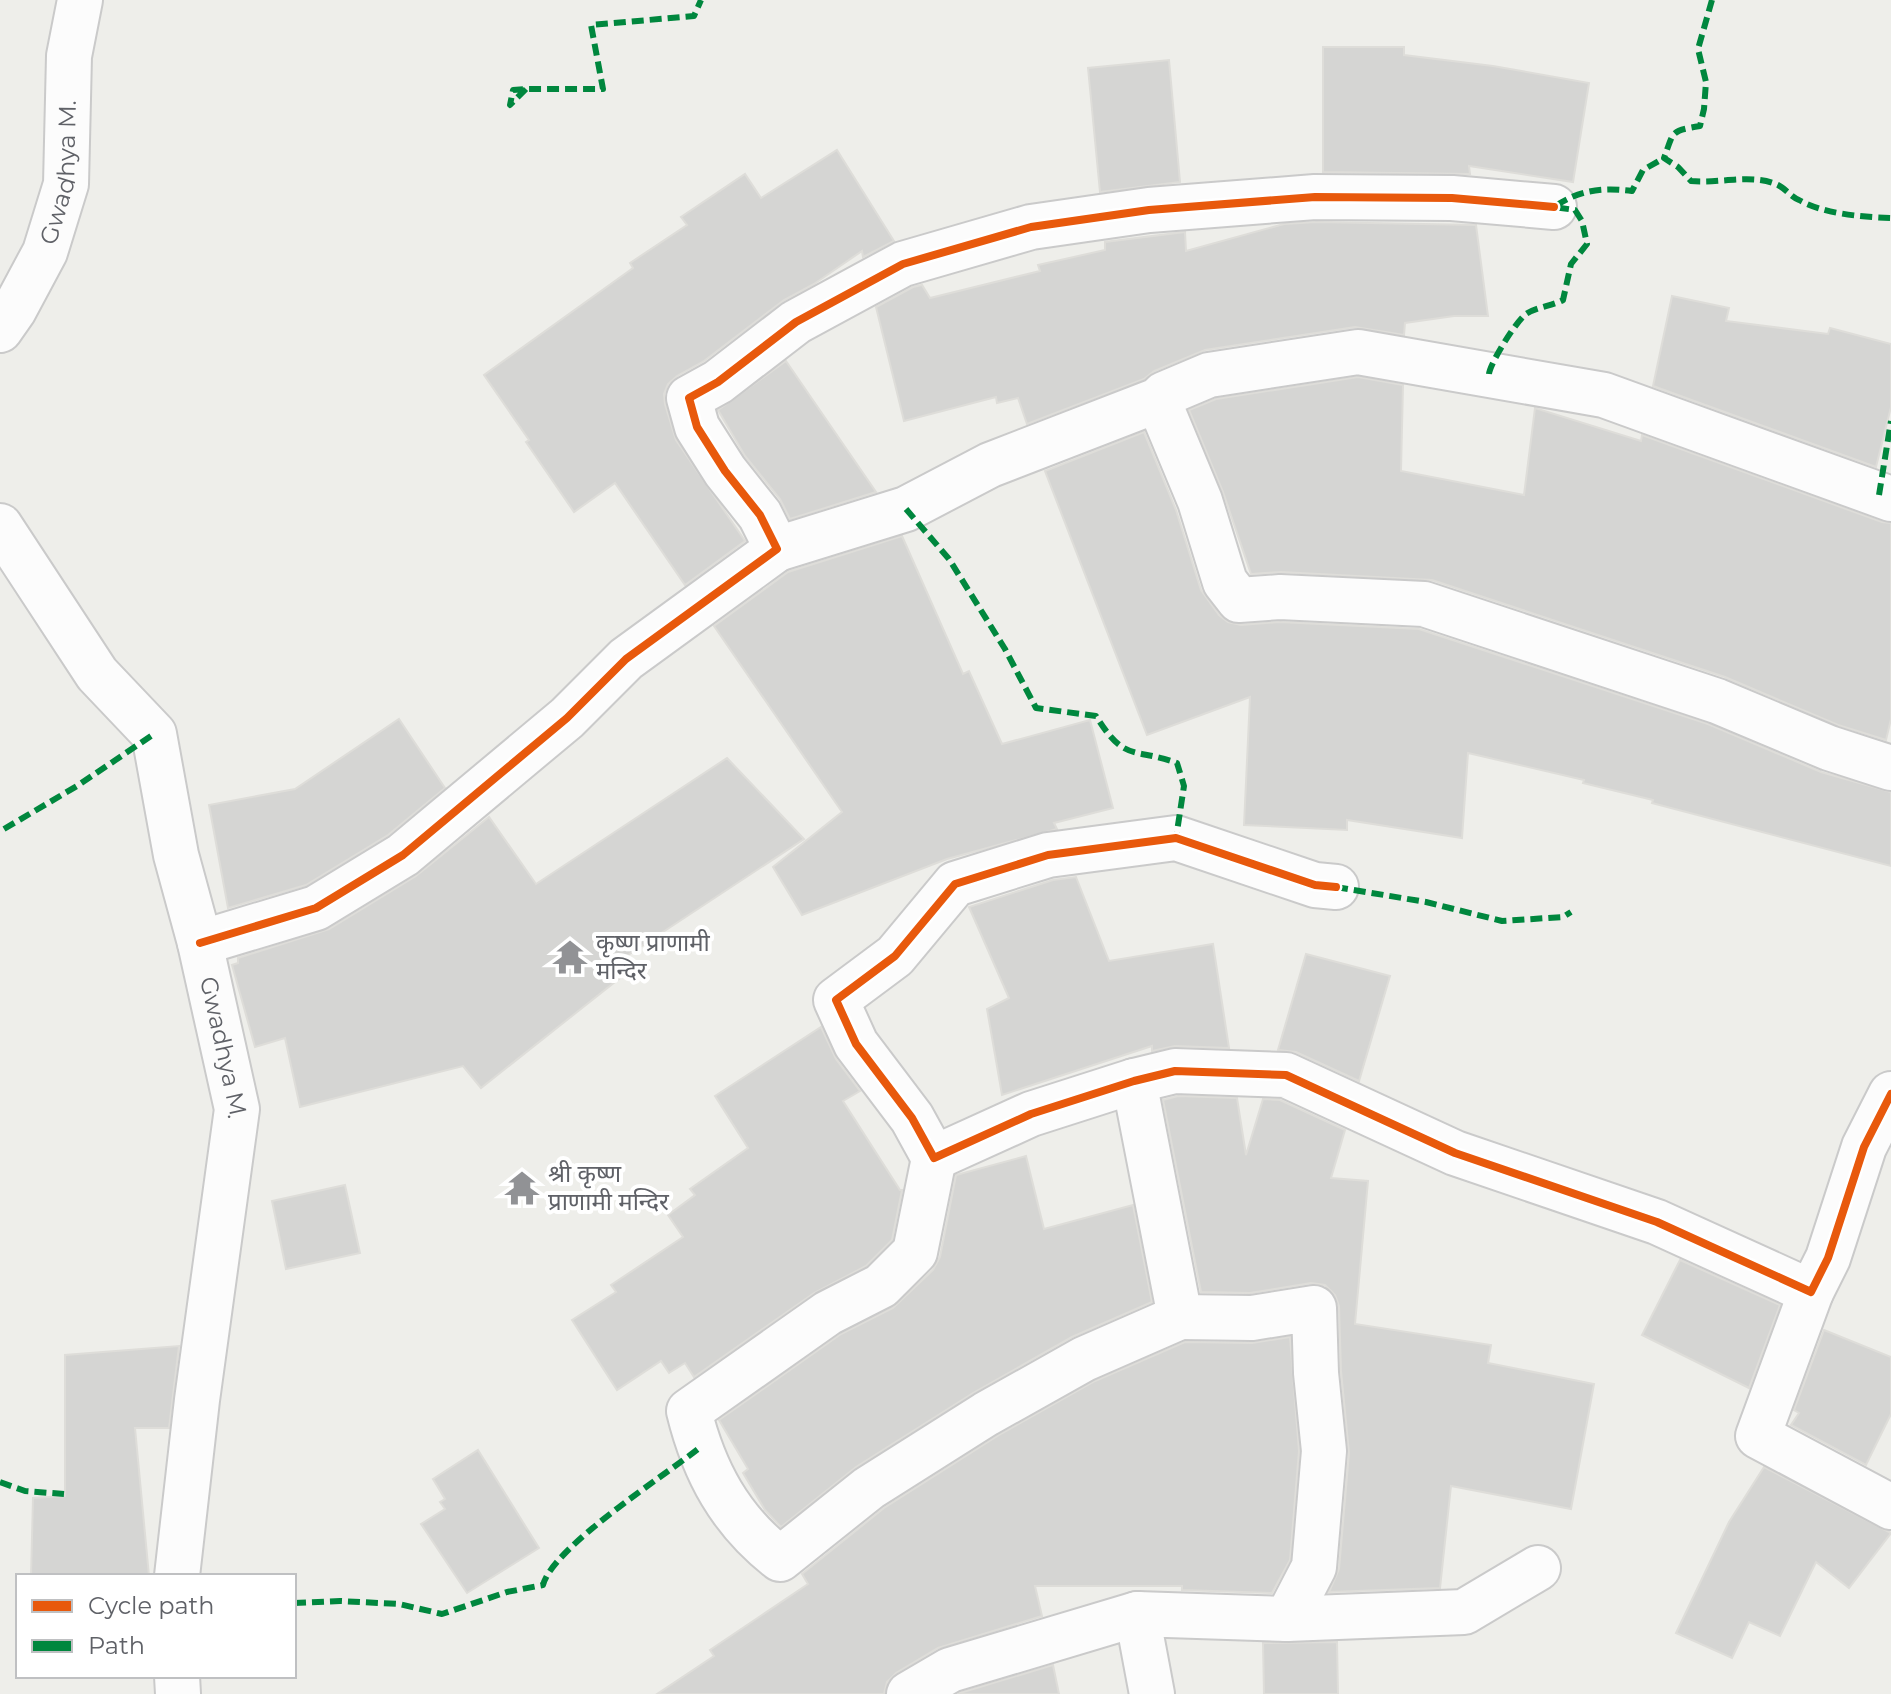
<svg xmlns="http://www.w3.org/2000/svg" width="1891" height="1694" font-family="Montserrat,'Noto Sans Devanagari',sans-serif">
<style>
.building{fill:#d5d5d3;stroke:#deddd9;stroke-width:2}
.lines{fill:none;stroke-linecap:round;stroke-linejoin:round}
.minor-casing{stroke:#cacaca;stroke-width:48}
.minor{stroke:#fcfcfc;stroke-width:44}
.quiet{stroke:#00873e;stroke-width:6;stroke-dasharray:12 6;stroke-linecap:butt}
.cycleway-casing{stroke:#fff;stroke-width:13}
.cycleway{stroke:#e8590c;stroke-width:8}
.labels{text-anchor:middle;stroke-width:8;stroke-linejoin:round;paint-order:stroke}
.street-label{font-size:24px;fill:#5f6167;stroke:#fff}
.poi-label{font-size:24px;fill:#5f6167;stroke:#fff;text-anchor:start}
</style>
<rect width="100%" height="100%" fill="#eeeeea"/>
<g class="building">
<polygon points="1323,47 1404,47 1404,55 1493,66 1589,83 1573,182 1469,166 1470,174 1323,172"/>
<polygon points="1169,60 1180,182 1100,192 1088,68"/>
<polygon points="837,150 894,241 863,257 862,251 814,284 784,300 704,361 677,376 668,384 664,394 665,404 676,440 745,541 685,585 615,483 574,512 526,442 529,440 484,375 633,268 630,263 687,225 681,217 745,174 761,198"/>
<polygon points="1316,222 1476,225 1488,316 1454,316 1405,323 1404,335 1355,327 1205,350 1154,371 1144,379 1027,424 1018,398 997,403 996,397 904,421 876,307 913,287 922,285 930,298 1040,271 1038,265 1105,250 1105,242 1185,232 1186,251 1284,224"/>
<polygon points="1672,296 1729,308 1726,321 1828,334 1830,328 1891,344 1891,407 1876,467 1653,386"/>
<polygon points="786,361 876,492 790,519 780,499 745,456 718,410"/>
<polygon points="1358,377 1403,385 1401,471 1524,495 1535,408 1641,441 1642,435 1882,522 1891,523 1891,719 1886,740 1838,725 1725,677 1432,580 1281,572 1251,574 1223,492 1189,410 1216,399"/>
<polygon points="1144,432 1176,510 1201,590 1219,615 1228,622 1241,625 1280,622 1419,629 1708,724 1821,772 1891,792 1891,866 1652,803 1653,800 1583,783 1584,780 1468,753 1462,838 1347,820 1347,830 1244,825 1250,697 1147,735 1045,471"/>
<polygon points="902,536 963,674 969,671 1002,744 1090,720 1113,808 1054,823 1057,829 947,859 802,915 773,867 842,812 714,626 788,572"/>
<polygon points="399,719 445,788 388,835 306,885 228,908 209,805 295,789"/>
<polygon points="727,758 804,839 616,963 625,974 481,1088 463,1066 300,1107 285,1038 255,1047 232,965 238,963 238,958 329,929 416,876 489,817 536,884"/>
<polygon points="1076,877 1109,961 1213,944 1229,1048 1175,1046 1152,1051 1152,1046 1002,1095 987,1009 1009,998 969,907 1053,880"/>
<polygon points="1306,954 1390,976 1359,1081 1296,1052 1278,1050"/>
<polygon points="821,1027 836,1059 860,1091 843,1101 900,1190 902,1190 892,1240 866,1266 814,1293 694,1377 685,1363 669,1373 661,1361 617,1390 572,1320 616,1292 611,1285 683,1237 668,1215 695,1195 690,1189 748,1148 715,1096"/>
<polygon points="1178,1096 1237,1098 1246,1155 1263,1099 1280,1100 1345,1130 1331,1178 1368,1181 1355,1324 1491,1345 1488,1363 1594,1384 1571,1509 1451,1486 1440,1588 1329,1592 1339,1569 1349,1453 1341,1371 1339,1306 1335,1295 1325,1285 1311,1283 1250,1293 1201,1292 1163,1100"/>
<polygon points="1026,1156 1044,1229 1133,1205 1152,1302 1072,1337 973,1393 856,1467 781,1527 765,1510 743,1473 748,1469 719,1420 841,1334 893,1308 933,1270 940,1257 956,1175"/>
<polygon points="345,1185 360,1253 286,1269 272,1201"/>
<polygon points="1680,1260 1780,1305 1749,1388 1642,1335"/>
<polygon points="1824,1330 1891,1357 1891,1414 1866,1465 1791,1425 1799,1413 1794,1410"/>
<polygon points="1290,1337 1299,1451 1290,1560 1272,1593 1182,1590 1182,1586 1035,1586 1042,1616 938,1648 896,1673 887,1682 884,1694 657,1694 714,1656 710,1650 808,1584 802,1574 884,1508 999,1435 1095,1381 1185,1342 1252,1343"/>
<polygon points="179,1346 169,1428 135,1428 149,1576 31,1576 33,1498 65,1496 65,1355"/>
<polygon points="478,1450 539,1548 467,1593 421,1524 445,1509 440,1502 445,1499 433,1479"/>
<polygon points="1764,1467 1891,1533 1849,1588 1816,1562 1780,1636 1749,1622 1732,1658 1676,1633 1729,1522"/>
<polygon points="1337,1642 1338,1694 1264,1694 1263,1643"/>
<polygon points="1053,1665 1059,1694 958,1694 960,1693"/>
</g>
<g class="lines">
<g class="minor-casing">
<g id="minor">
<path id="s1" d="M0,330L14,310L45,252L66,184L69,56L80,0"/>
<polyline points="1158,400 1200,501 1225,582 1239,600 1280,597 1424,604 1717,701 1829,748 1891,768"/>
<path id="s2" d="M0,526L97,674L154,734L176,855L200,943L237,1109L197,1400L177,1576"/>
<polyline points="777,549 906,509 990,465 1158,400 1164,394 1209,375 1358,352 1604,395 1891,499"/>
<polyline points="1336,887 1315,885 1176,838 1048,855 955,884 895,956 836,1000 856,1044 912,1118 934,1158 1031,1114 1134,1081 1175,1071 1286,1075 1455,1153 1657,1222 1811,1292 1828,1258 1864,1147 1891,1094"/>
<polyline points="200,943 316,908 403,855 567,718 626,659 777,549 760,515 725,471 697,427 689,398 718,382 796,322 903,264 1031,227 1149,210 1315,197 1452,198 1554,207"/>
<path d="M934,1158L915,1252L881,1286L828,1313L689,1411C704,1472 730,1520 780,1559L869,1488L986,1414L1084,1359L1180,1317L1134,1081"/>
<polyline points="1811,1292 1758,1436 1891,1507"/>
<polyline points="1287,1619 1464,1612 1538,1568"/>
<polyline points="177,1676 178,1694"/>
<polyline points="909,1694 950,1670 1137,1614"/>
<polyline points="1152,1694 1137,1614 1287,1619 1314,1567 1324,1451 1316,1373 1314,1308 1252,1318 1180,1317"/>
</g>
</g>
<use href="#minor" class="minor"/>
<g class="quiet">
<path d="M1712,0L1698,49L1706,82L1704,109L1700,126C1669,131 1674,132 1664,158L1678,167L1691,181C1719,184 1752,173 1778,185C1786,189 1791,197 1799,200C1824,214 1862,217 1891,218"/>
<polyline points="526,89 510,105 513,90 526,89 603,89 591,25 694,16 701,0"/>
<path d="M1489,374C1490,363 1517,320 1526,314C1536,307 1552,306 1563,300L1571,264L1587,244L1582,221L1575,210L1554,207C1579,190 1602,187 1632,191L1643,170L1664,158"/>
<polyline points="1879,495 1891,421"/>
<path d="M906,509L949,559L1005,649L1036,708L1096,716C1125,763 1133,747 1177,763L1184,786L1176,838"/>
<polyline points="4,829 77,786 154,734"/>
<polyline points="1336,887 1426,902 1502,921 1563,917 1571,912"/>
<polyline points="0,1482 25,1491 64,1494"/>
<path d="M294,1603L340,1601L399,1604L442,1614L507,1592L543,1585C553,1547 664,1476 698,1449"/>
</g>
<g class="cycleway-casing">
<g id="cycleway">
<polyline points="1336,887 1315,885 1176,838 1048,855 955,884 895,956 836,1000 856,1044 912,1118 934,1158 1031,1114 1134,1081 1175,1071 1286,1075 1455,1153 1657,1222 1811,1292 1828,1258 1864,1147 1891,1094"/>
<polyline points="200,943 316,908 403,855 567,718 626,659 777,549 760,515 725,471 697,427 689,398 718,382 796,322 903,264 1031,227 1149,210 1315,197 1452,198 1554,207"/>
</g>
</g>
<use href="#cycleway" class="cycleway"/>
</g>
<defs>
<g id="temple-bare" transform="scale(2.76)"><path d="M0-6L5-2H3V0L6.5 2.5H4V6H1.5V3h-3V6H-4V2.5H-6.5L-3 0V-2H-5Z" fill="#919295" stroke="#fff" stroke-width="2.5" paint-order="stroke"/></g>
</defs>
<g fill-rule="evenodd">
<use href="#temple-bare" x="570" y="957"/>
<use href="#temple-bare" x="522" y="1188"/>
</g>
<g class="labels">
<g class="street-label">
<text dy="8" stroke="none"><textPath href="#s1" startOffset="172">Gwadhya M.</textPath></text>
<text dy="8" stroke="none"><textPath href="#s2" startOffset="582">Gwadhya M.</textPath></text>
</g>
<g class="poi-label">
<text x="596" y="951">कृष्ण प्राणामी<tspan x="596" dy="28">मन्दिर</tspan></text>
<text x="548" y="1182">श्री कृष्ण<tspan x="548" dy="28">प्राणामी मन्दिर</tspan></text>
</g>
</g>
<rect x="16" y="1574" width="280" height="104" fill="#ffffff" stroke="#bfc0c2" stroke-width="2"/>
<rect x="32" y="1600" width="40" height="12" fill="#e8590c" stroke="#bfc0c2" stroke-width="2"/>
<text x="88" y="1614" font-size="24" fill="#5f6167">Cycle path</text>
<rect x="32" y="1640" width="40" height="12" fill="#00873e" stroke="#bfc0c2" stroke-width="2"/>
<text x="88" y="1654" font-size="24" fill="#5f6167">Path</text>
</svg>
